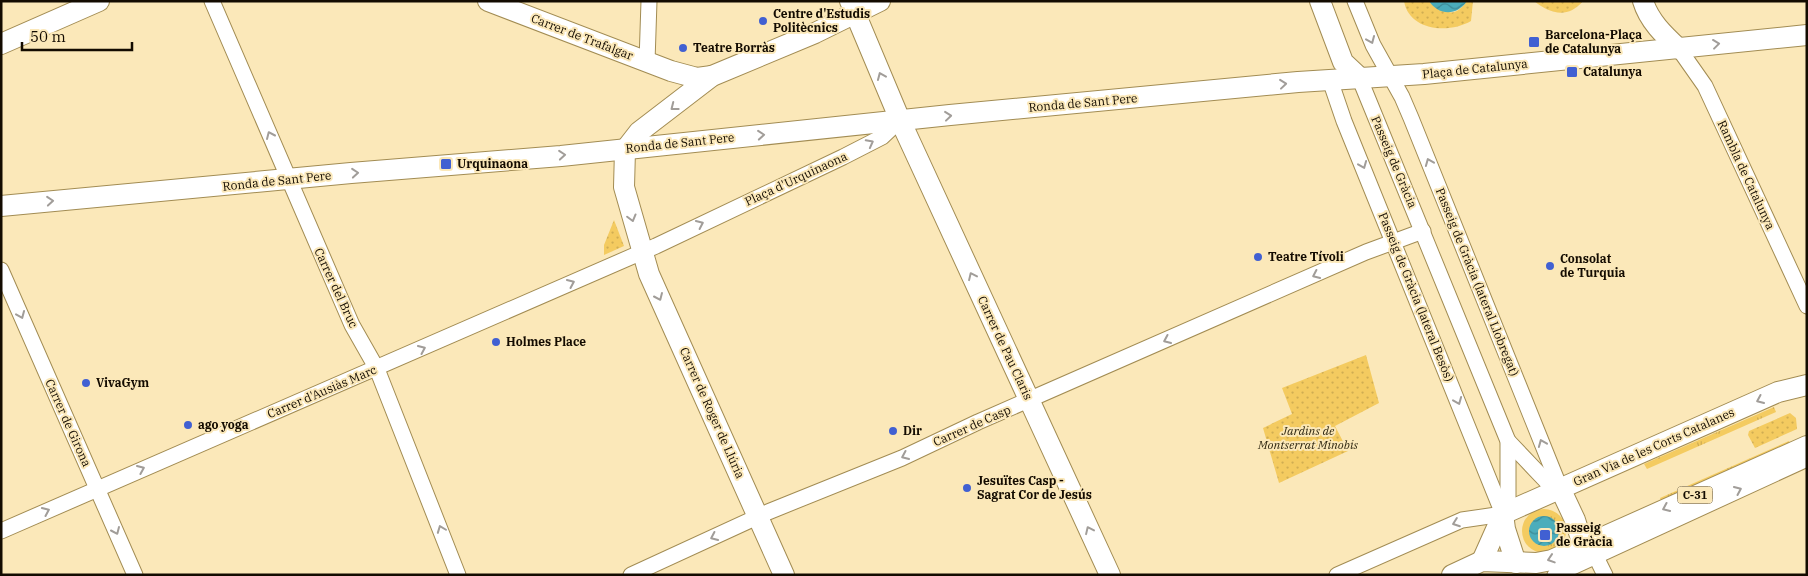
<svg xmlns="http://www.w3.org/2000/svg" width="1808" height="576" font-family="'IBM Plex Serif',serif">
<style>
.grass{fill:url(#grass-tufts)}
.garden{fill:url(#garden-dots)}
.water{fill:url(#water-waves)}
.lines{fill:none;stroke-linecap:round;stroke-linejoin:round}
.minor-casing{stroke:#a28c53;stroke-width:17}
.major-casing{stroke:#a28c53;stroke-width:22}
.minor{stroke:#fff;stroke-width:15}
.major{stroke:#fff;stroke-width:20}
.oneway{stroke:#a19d99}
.poi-dot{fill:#4160d2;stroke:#fbe8b9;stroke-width:2}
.labels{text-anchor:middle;stroke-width:4;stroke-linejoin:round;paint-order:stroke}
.shield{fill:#fbe8b9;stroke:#594d38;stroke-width:1}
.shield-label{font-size:11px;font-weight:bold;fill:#130b00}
.poi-label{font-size:12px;font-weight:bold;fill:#130b00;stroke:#fbe8b9;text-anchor:start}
.street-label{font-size:12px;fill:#130b00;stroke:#fbe8b9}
.park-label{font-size:12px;font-style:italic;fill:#312913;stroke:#fbe8b9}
</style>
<defs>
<pattern id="grass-tufts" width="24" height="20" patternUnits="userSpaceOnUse" patternTransform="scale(1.25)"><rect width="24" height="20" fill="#f4cb60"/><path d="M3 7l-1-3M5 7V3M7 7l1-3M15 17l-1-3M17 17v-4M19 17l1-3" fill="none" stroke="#d0ad52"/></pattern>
<pattern id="garden-dots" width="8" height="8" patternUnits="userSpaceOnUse" patternTransform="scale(1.25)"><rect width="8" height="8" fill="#f4cb60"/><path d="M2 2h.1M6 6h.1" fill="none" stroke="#d0ad52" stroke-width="1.8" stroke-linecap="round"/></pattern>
<pattern id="water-waves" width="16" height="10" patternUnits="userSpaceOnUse" patternTransform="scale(1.25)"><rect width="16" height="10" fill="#4badbb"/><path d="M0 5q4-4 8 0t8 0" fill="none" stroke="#3d8b96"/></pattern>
</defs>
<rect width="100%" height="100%" fill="#fbe8b9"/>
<g class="grass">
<polygon points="1774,407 1776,412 1647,469 1644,464"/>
<polygon points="1789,441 1791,446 1662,503 1660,498"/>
<circle cx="1544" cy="531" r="22"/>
</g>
<g class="garden">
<path d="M1404,1C1411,1 1421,0 1428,1C1444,6 1450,24 1467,1H1473L1471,21C1449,34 1409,31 1404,1Z"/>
<path d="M1534,1H1583C1568,19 1550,14 1534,1Z"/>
<polygon points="614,220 624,246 604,255 604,245"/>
<polygon points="1366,355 1379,403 1335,426 1348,451 1279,483 1263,428 1292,414 1282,388"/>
<polygon points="1790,413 1796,418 1797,429 1755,448 1748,435 1749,431"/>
</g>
<g class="water">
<path d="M1429,1H1467C1457,16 1439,16 1429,1Z"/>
<circle cx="1544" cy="531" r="15"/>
</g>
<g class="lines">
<g class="minor-casing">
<g id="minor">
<polyline points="212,1 352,325 377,369 458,575"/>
<polyline points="1355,1 1373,45 1402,97 1411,118 1560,488"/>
<polyline points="1679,49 1705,86 1807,306"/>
<polyline points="647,62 649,1"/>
<polyline points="1359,77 1508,441 1508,499 1503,514"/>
<polyline points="1330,80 1344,121 1503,514"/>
<polyline points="1,270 135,575"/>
<polyline points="1508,441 1547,482 1560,488"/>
<polyline points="1,531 656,246 843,157 882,137 900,120"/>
<polyline points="1597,559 1605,575"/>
<polyline points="631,575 768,512 902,458 978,422 1366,252 1423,231"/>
<polyline points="1337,575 1462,520 1503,514"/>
<polyline points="1555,575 1807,459"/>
</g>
</g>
<g class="major-casing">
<g id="major">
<polyline points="488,1 671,71 697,78 712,76"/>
<polyline points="850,1 900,120 1110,575"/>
<polyline points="1320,1 1343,62 1359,77"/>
<path d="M1643,1C1649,21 1664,35 1679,49"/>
<polyline points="1,44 99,1"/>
<polyline points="1,206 351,173 561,156 950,115 1298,82 1424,74 1807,35"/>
<polyline points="1560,488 1575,520 1583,545"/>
<polyline points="1503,514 1505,529 1516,563"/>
<polyline points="1482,561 1503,514 1778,392 1807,385"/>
<polyline points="784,575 649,274 624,187 625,150 639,132 712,76 815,33 880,1"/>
<polyline points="1452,575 1482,561 1536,563 1552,560 1807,446"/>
</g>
</g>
<use href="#minor" class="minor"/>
<use href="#major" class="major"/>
</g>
<defs><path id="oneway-chevron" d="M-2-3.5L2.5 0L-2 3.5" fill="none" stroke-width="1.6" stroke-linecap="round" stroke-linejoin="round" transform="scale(1.25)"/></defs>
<g class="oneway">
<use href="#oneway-chevron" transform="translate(1371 40) rotate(67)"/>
<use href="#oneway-chevron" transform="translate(1716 44) rotate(-7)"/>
<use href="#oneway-chevron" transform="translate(881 76) rotate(-113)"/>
<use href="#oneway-chevron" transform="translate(1283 84) rotate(-6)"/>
<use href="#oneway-chevron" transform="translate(674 107) rotate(142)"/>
<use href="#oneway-chevron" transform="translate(948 116) rotate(-6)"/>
<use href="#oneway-chevron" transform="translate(270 135) rotate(-114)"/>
<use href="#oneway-chevron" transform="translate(761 135) rotate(-5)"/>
<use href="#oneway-chevron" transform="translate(870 143) rotate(-28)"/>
<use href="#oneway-chevron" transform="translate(562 155) rotate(-5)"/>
<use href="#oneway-chevron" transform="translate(1429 162) rotate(-112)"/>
<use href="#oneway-chevron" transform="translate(1363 165) rotate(68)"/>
<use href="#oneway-chevron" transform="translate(355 173) rotate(-5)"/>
<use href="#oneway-chevron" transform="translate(50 201) rotate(-5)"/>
<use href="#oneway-chevron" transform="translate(632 218) rotate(75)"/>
<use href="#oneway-chevron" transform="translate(700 224) rotate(-25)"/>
<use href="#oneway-chevron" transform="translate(1316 275) rotate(155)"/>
<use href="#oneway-chevron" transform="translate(972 276) rotate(-115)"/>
<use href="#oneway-chevron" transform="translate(571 283) rotate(-24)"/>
<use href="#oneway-chevron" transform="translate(659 297) rotate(66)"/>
<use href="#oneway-chevron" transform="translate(21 315) rotate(67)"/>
<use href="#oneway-chevron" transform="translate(1167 340) rotate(156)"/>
<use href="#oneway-chevron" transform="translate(422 349) rotate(-24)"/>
<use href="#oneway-chevron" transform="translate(1760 400) rotate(156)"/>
<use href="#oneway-chevron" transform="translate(1458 401) rotate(68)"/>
<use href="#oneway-chevron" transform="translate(1542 443) rotate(-112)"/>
<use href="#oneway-chevron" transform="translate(905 456) rotate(156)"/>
<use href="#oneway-chevron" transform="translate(141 469) rotate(-23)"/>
<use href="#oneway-chevron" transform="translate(1738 490) rotate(-24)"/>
<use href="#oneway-chevron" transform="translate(1666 508) rotate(156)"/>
<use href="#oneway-chevron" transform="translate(46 511) rotate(-24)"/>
<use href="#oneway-chevron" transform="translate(1456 523) rotate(160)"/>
<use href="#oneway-chevron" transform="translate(441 529) rotate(-111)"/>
<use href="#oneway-chevron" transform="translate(1089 530) rotate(-115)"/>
<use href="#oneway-chevron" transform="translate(116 531) rotate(66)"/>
<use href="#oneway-chevron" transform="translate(714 537) rotate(155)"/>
<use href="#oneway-chevron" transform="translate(1551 559) rotate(162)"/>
</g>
<g class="poi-dot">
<circle cx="763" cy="21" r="5"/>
<rect x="1528" y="36" width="12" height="12" rx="2.5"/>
<circle cx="683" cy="48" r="5"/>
<rect x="1566" y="66" width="12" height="12" rx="2.5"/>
<rect x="440" y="158" width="12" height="12" rx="2.5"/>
<circle cx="1258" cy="257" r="5"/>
<circle cx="1550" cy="266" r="5"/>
<circle cx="496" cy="342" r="5"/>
<circle cx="86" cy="383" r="5"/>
<circle cx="188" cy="425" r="5"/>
<circle cx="893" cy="431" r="5"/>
<circle cx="967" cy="488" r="5"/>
<rect x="1539" y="529" width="12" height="12" rx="2.5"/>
</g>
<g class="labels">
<rect class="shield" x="1677.5" y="486.5" width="35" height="17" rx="4"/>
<g class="shield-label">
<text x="1695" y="499">C-31</text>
</g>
<g class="poi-label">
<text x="773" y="18">Centre d'Estudis<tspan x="773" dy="14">Politècnics</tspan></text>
<text x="1545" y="39">Barcelona-Plaça<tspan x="1545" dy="14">de Catalunya</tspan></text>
<text x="693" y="52">Teatre Borràs</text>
<text x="1583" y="76">Catalunya</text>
<text x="457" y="168">Urquinaona</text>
<text x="1268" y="261">Teatre Tívoli</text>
<text x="1560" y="263">Consolat<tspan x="1560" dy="14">de Turquia</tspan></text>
<text x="506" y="346">Holmes Place</text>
<text x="96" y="387">VivaGym</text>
<text x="198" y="429">ago yoga</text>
<text x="903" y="435">Dir</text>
<text x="977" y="485">Jesuïtes Casp -<tspan x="977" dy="14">Sagrat Cor de Jesús</tspan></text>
<text x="1556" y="532">Passeig<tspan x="1556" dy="14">de Gràcia</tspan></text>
</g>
<g class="street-label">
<text transform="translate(582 37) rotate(21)" y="4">Carrer de Trafalgar</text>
<text transform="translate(1475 69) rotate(-6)" y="4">Plaça de Catalunya</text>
<text transform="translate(1083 103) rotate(-5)" y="4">Ronda de Sant Pere</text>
<text transform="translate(680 143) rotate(-6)" y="4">Ronda de Sant Pere</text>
<text transform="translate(1394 162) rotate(67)" y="4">Passeig de Gràcia</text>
<text transform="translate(1746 175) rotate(65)" y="4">Rambla de Catalunya</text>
<text transform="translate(796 179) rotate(-25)" y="4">Plaça d'Urquinaona</text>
<text transform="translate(277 181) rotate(-6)" y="4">Ronda de Sant Pere</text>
<text transform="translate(1477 282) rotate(68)" y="4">Passeig de Gràcia (lateral Llobregat)</text>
<text transform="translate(336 288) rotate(65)" y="4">Carrer del Bruc</text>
<text transform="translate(1416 297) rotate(68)" y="4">Passeig de Gràcia (lateral Besòs)</text>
<text transform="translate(1005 348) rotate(65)" y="4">Carrer de Pau Claris</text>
<text transform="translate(322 392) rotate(-23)" y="4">Carrer d'Ausiàs Marc</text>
<text transform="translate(712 413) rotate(66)" y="4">Carrer de Roger de Llúria</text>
<text transform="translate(68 423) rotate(66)" y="4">Carrer de Girona</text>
<text transform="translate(972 426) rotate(-24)" y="4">Carrer de Casp</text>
<text transform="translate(1654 447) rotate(-24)" y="4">Gran Via de les Corts Catalanes</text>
</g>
<g class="park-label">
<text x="1308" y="435">Jardins de<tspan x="1308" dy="14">Montserrat Minobis</tspan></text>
</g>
</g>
<rect width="1808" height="576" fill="none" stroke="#130b00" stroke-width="5"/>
<path d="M22 42v8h110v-8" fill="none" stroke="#130b00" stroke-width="2.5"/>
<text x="30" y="42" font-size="15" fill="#130b00" stroke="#fbe8b9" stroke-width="4" paint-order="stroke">50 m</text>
</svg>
